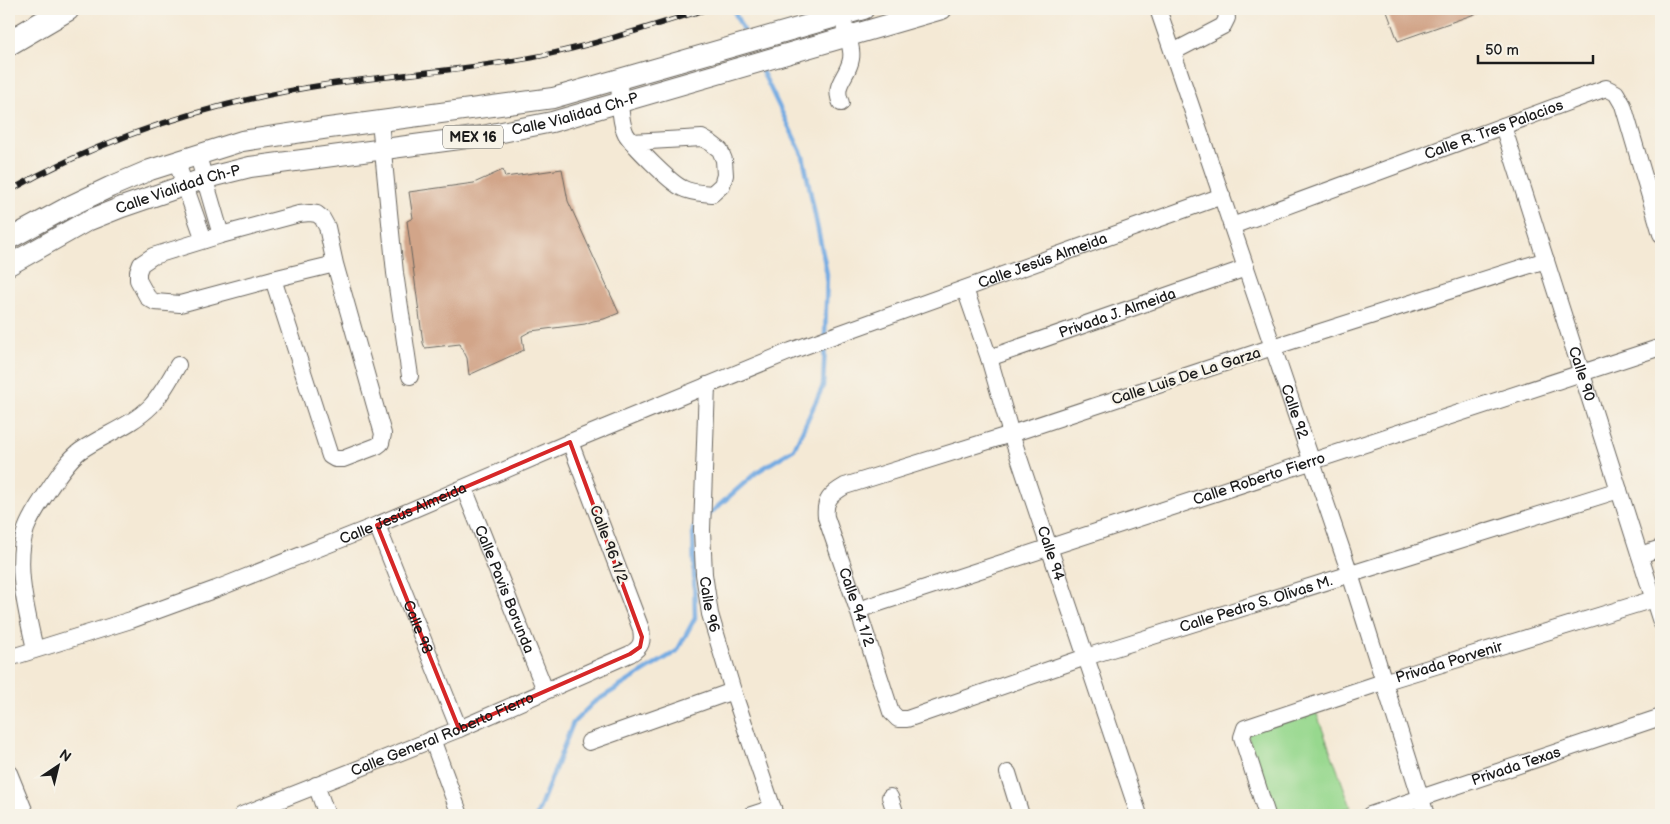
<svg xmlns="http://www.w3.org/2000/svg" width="1670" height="824" font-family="'Balsamiq Sans',sans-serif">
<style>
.green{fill:#97d88e;stroke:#5a7a55}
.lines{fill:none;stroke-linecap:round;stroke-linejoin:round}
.stream{stroke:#74abe2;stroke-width:4.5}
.building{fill:#d2a589}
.minor-casing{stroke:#68645d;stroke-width:18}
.major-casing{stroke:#68645d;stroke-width:22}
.highway-casing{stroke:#68645d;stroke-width:26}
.minor{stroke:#fff;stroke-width:16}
.major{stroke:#fff;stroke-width:20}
.highway{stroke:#fff;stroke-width:24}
.rail-casing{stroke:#1c1c1c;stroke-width:5.5}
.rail{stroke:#f7f3e8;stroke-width:4;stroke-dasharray:11;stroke-linecap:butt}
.marked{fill:none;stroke:#d62828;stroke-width:4;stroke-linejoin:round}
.labels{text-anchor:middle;stroke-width:4.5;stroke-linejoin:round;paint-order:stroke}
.shield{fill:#f7f3e8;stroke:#5e5c59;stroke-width:1}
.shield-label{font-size:14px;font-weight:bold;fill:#1c1c1c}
.street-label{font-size:15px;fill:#1c1c1c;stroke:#f7f3e8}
</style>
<rect width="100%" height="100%" fill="#f7f3e8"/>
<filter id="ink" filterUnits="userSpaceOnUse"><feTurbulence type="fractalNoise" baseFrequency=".02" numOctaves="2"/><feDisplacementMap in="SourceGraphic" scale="10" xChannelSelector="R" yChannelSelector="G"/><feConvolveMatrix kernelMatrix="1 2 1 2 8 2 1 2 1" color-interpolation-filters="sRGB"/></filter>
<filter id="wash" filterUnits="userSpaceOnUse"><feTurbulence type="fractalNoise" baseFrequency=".0096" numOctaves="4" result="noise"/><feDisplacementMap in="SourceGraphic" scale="20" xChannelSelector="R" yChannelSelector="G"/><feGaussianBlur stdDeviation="1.12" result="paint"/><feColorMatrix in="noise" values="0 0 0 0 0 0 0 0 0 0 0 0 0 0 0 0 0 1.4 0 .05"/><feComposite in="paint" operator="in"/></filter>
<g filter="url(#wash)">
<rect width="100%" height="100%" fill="#f4e9d5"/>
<polygon class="green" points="1315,709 1351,807 1325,815 1276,815 1247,734"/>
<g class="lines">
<g class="stream">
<polyline points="734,11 743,30"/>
<polyline points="762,71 803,156 827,274 825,336"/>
<polyline points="707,516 757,472 794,449 823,386 825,344"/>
<polyline points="537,815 573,723 593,703 677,651 695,618 693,529 697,525"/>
</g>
</g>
<g id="blocks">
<g class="building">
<polygon points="1386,9 1489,9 1398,41"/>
<polygon points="562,169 568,201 619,313 604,319 593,321 585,324 531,331 522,336 524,350 469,375 467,358 460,344 425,348 423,343 407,221 413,218 409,192 474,183 503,170 505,177"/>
</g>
</g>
</g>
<g filter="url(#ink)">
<use href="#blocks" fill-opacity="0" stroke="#68645d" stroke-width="1"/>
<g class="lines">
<g class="minor-casing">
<g id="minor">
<path id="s1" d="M1158,9L1350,574L1426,815"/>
<polyline points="1173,52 1223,26 1227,18 1225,9"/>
<path d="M619,79C620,94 619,121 626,134C632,144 671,183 682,188C691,193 702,193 712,194L722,185L725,175L724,160L720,150L711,143L702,138L632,142"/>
<path d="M841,103C832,84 848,77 851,59C853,49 847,35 844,25"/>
<polyline points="380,121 395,273 410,376"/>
<path id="s2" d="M1503,126L1661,622"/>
<polyline points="198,156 221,235"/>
<polyline points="177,163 204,240"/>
<path id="s3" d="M1232,226L1606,88L1616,93L1623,105L1661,234"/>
<path id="s4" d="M1546,260L1273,347L1011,434L845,486C831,494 824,500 826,517L858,610L891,712L898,719H907L1086,657L1619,490"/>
<polyline points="273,279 330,456 335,459 343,459 377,446 381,443 383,434 335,264 327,227 322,218 317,214 310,213 299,214 221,235 153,256 141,264 138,272 138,280 148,298 155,302 180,304 273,279 335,264"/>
<path id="s5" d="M965,289L989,358L1011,434L1139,815"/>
<path id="s6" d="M989,358L1246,268"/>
<path id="s7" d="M707,385L702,530L704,574L710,614L733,691L775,815"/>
<path id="s8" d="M464,488L545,690"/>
<path id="s9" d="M377,525L459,729"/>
<polyline points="1640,555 1661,548"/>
<path id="s10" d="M858,610L1661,347"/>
<path d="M35,649C27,613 14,565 26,529C31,515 41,502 49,489C58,476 67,461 80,451C103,435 131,426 151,406C162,394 170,379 178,365"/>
<path id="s11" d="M9,658L131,620L216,589L377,525L570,442L791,351L1222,196"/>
<polyline points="432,739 460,815"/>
<polyline points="589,742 733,691"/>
<polyline points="9,773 26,815"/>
<polyline points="1008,773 1021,815"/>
<polyline points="316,785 327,815"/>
<polyline points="890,797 896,815"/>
<path id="s12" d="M242,815L459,729L630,654C642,647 643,641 641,629L570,442"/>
<polyline points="751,815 773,808"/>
<path id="s13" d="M1267,815L1242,737L1245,728L1383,682L1654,599"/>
<path id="s14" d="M1370,815L1661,717"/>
</g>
</g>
<g class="major-casing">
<g id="major">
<polyline points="9,239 70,206 110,187 150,170 242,141 329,128 553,98 864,9"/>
<path id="s15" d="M9,265L87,221L122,207L206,178L250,167L482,136L552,122L942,9"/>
</g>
</g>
<g class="highway-casing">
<polyline id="highway" points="9,43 67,9"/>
</g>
<use href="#minor" class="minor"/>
<use href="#major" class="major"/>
<use href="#highway" class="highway"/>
<g class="rail-casing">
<path id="rail" d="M9,191C108,135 217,101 330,84C400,74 470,70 540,56C597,44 652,26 707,9"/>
</g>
<use href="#rail" class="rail"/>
</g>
</g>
<path class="marked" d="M570,442L642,637L640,647L630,654L459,729L377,525Z"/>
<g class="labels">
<rect class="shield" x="443" y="125.5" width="60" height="23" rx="4"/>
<g class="shield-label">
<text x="473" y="142">MEX 16</text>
</g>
<g class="street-label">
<text dy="5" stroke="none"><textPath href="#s15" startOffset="591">Calle Vialidad Ch-P</textPath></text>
<text dy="5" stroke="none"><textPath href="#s3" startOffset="279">Calle R. Tres Palacios</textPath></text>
<text dy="5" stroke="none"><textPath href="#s15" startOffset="186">Calle Vialidad Ch-P</textPath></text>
<text dy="5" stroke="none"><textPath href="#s11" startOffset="1108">Calle Jesús Almeida</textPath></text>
<text dy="5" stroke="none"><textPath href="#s6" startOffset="136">Privada J. Almeida</textPath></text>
<text dy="5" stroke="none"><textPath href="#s2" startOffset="260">Calle 90</textPath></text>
<text transform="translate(1186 376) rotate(-18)" y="5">Calle Luis De La Garza</text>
<text dy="5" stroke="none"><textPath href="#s1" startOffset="425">Calle 92</textPath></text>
<text dy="5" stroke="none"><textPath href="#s10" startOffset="422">Calle Roberto Fierro</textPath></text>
<text dy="5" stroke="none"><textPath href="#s11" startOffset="420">Calle Jesús Almeida</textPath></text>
<text transform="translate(609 544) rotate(69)" y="5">Calle 96 1/2</text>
<text dy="5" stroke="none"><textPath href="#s5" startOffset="278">Calle 94</textPath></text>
<text dy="5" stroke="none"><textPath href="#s8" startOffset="109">Calle Pavis Borunda</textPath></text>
<text dy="5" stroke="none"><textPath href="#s4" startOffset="1368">Calle Pedro S. Olivas M.</textPath></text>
<text dy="5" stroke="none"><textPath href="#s7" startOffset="220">Calle 96</textPath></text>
<text dy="5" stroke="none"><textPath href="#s4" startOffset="871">Calle 94 1/2</textPath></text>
<text dy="5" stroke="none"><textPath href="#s9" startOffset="110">Calle 98</textPath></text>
<text dy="5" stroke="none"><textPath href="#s13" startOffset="306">Privada Porvenir</textPath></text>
<text dy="5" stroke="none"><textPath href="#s12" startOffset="216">Calle General Roberto Fierro</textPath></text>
<text dy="5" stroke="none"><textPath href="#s14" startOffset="154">Privada Texas</textPath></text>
</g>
</g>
<rect width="1670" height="824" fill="none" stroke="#f7f3e8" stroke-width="30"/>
<g transform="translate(58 766) rotate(35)" stroke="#f7f3e8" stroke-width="4" paint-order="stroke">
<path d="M0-4L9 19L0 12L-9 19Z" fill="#1c1c1c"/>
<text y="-8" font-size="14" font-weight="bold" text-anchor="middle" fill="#1c1c1c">N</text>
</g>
<path d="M1478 55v8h115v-8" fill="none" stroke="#1c1c1c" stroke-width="2.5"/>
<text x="1485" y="55" font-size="15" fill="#1c1c1c" stroke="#f7f3e8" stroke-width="4" paint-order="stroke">50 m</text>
</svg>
